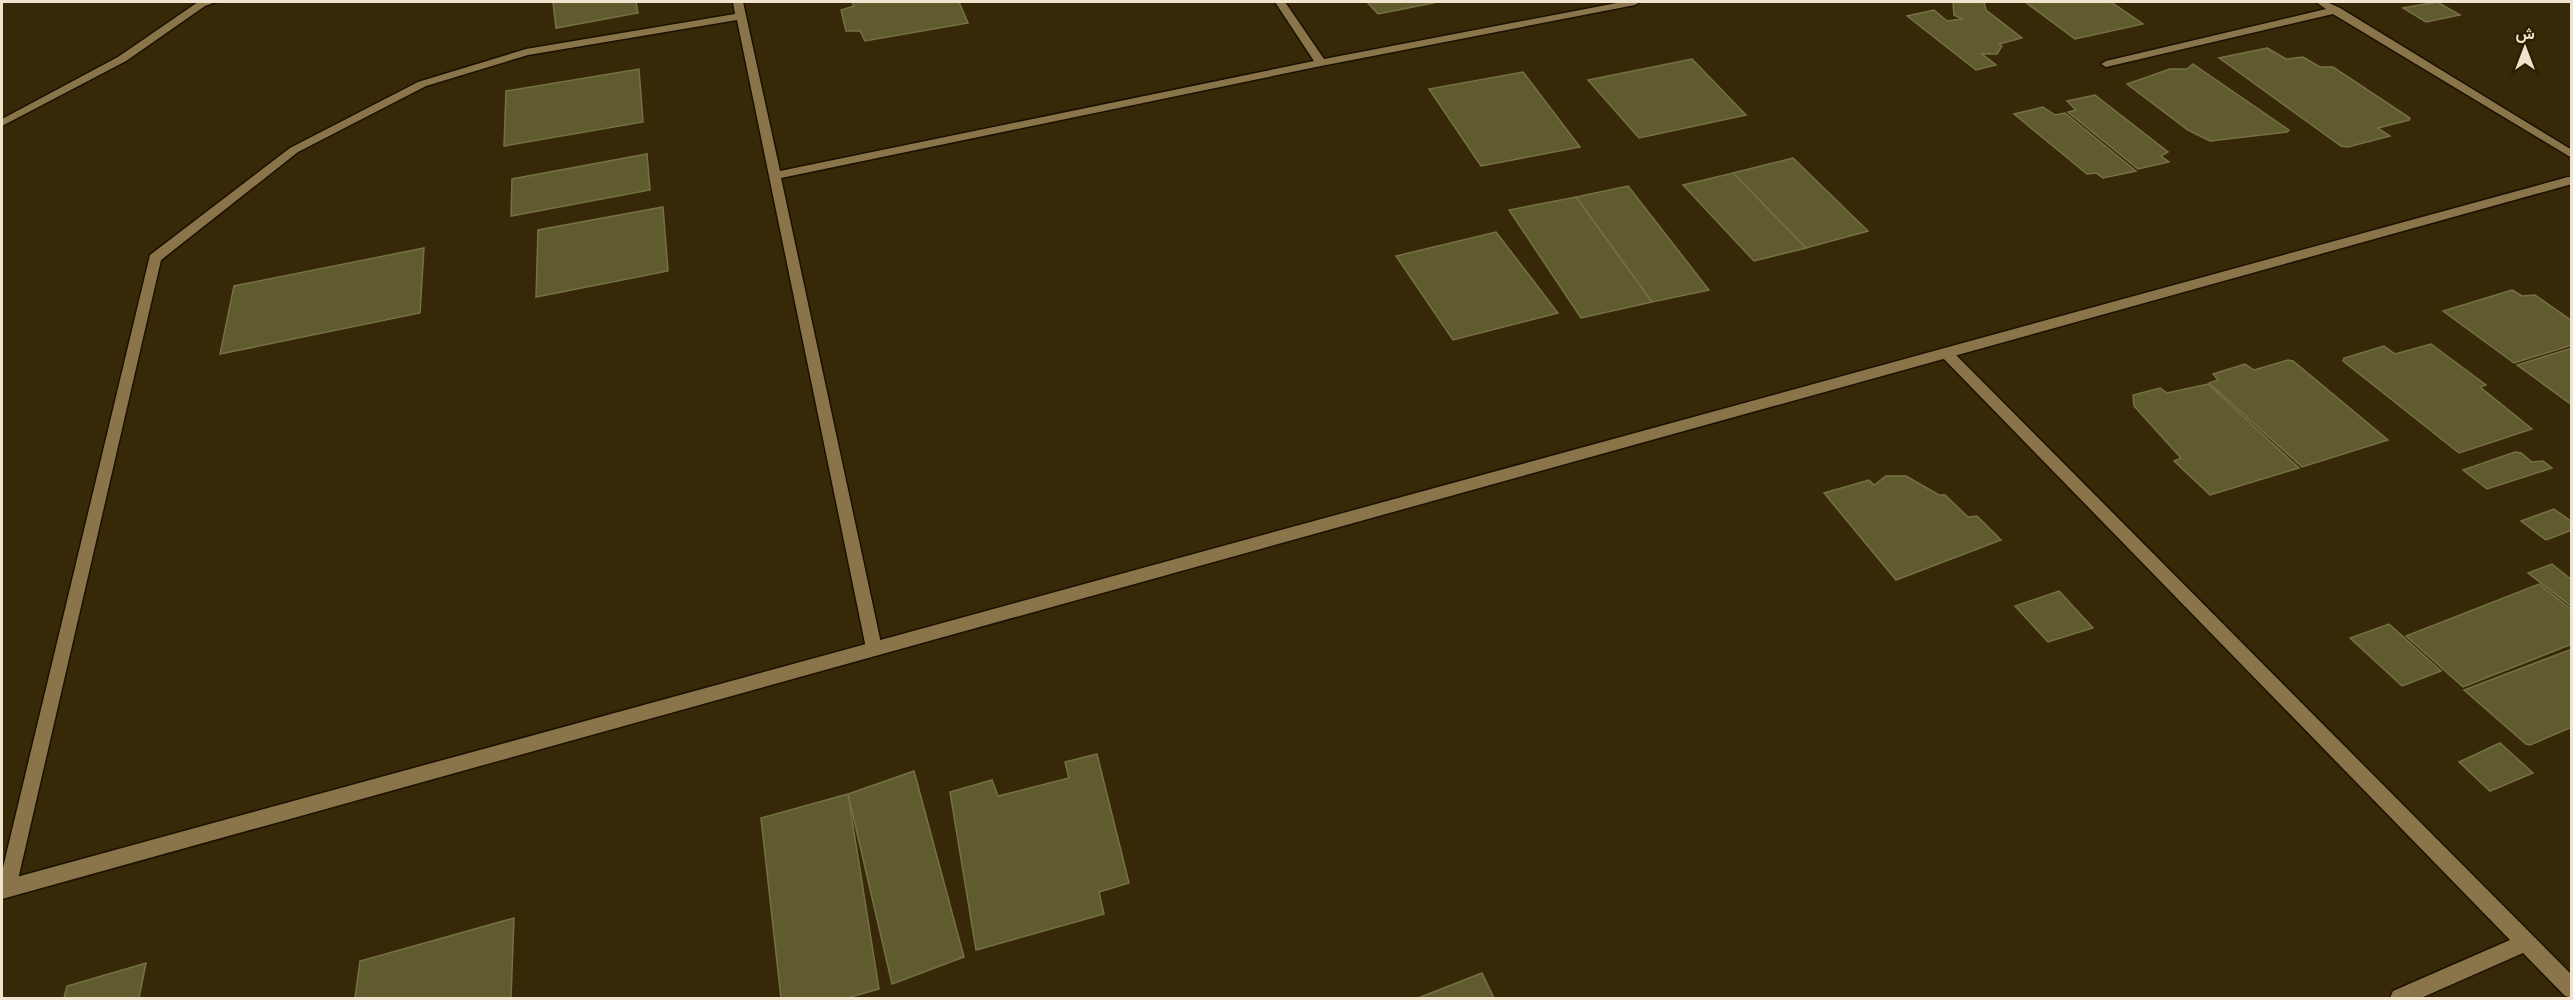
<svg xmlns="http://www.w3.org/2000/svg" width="2573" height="1000" font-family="'Asap Condensed',Vazirmatn,sans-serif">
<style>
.building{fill:#5f5b2f;stroke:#757144;stroke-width:1.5}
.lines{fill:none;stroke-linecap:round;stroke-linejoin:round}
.minor-casing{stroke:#1b1100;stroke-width:3}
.tertiary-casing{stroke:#1b1100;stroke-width:3}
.minor{fill:#8a754b;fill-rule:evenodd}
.tertiary{fill:#8a754b;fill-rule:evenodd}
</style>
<rect width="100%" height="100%" fill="#372808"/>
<g class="building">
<polygon points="553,2 636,2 638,13 556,28"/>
<polygon points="852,2 959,2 968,23 865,41 860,31 846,31 841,10 854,6"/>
<polygon points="1367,2 1438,2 1378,14"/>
<polygon points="1953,2 1984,2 1986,10 2022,38 1999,44 2002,46 1997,54 1982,54 1996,65 1976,70 1907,16 1934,10 1947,21 1962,19 1954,15"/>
<polygon points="2025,2 2111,2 2143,24 2075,39"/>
<polygon points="2437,2 2460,15 2426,22 2403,8"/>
<polygon points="2267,48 2286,59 2303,57 2320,67 2333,67 2410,118 2409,120 2378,128 2390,136 2348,147 2341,146 2219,58"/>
<polygon points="1692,59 1746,115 1639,138 1588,80"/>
<polygon points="2193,64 2289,130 2287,132 2210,141 2188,130 2127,84 2170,69 2187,69"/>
<polygon points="639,69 643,122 504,146 506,91"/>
<polygon points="1523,72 1580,147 1481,166 1429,89"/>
<polygon points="2095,95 2168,152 2161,156 2169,162 2138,169 2068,112 2076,110 2067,101"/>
<polygon points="2043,107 2055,115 2065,113 2136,171 2103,178 2096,173 2087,174 2014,114"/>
<polygon points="647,154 650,190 511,216 512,179"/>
<polygon points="1793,158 1868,231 1806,248 1733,173"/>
<polygon points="1733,173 1806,248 1754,261 1683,185"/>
<polygon points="1628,186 1709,290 1652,302 1576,197"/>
<polygon points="1576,197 1652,302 1581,318 1509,210"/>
<polygon points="663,207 668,271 536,297 538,230"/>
<polygon points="1496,232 1558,313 1453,340 1396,256"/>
<polygon points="424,248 420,313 220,354 234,286"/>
<polygon points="2512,290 2522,296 2535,295 2572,321 2572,345 2514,363 2443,311"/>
<polygon points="2431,344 2486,385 2480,387 2532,429 2459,453 2343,361 2344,358 2384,346 2395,354"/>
<polygon points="2572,348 2572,405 2517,365"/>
<polygon points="2288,360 2293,361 2388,440 2302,467 2209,383 2218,380 2213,374 2245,364 2254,370"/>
<polygon points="2208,384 2299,468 2210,495 2174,461 2181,458 2134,406 2133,395 2160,388 2167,393"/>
<polygon points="2515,452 2521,453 2532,462 2543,461 2552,468 2487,489 2463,470"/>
<polygon points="1886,476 1906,476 1939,495 1945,495 1968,517 1977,516 2001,540 1896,580 1824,493 1869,480 1874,485"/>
<polygon points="2554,509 2572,522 2572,530 2546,540 2521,521"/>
<polygon points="2552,564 2572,580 2572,607 2528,573"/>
<polygon points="2539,584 2572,610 2572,644 2463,687 2406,636"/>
<polygon points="2059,591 2093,628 2048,642 2015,606"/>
<polygon points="2389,624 2441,671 2402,686 2350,638"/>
<polygon points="2572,649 2572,727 2530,745 2526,744 2464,690"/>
<polygon points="2500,743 2533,773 2490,791 2459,762"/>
<polygon points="1097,754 1129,883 1099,892 1104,914 976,950 950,792 992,780 998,796 1069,778 1065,762"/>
<polygon points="914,771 964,957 892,984 848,794"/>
<polygon points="848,794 879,989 847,998 781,998 761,818"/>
<polygon points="514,918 511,998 355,998 360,961"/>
<polygon points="146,963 139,998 64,998 67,986"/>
<polygon points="1482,973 1494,998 1418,998"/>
</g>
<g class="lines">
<g class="minor-casing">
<g id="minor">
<polygon points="198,2 216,2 205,6 126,61 2,126 2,119 118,57"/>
<polygon points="733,2 743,2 780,171 1314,61 1275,2 1285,2 1324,59 1622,2 1640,2 1635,5 1321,66 781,178 882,648 880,653 874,655 868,653 866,648 737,20 528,55 426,86 298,152 161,260 16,888 14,894 7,897 2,895 2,872 150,255 290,148 418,82 526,49 735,14"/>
<polygon points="2316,2 2327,2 2340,8 2572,150 2572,158 2333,14 2106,67 2101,64 2106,61 2326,9"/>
<polygon points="1946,348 1951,350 2572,975 2572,998 2565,996 2523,953 2421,998 2390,998 2393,991 2510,940 1941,356 1939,353"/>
</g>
</g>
<g class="tertiary-casing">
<polygon id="tertiary" points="2568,177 2572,177 2572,184 2,899 2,881"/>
</g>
<use href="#minor" class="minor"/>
<use href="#tertiary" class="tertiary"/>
</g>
<rect width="2573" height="1000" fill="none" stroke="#f0e4ce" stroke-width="6"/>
<g transform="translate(2525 48)" stroke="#2c1e00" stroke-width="4.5" paint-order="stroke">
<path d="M0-4.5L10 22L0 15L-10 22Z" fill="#f0e4ce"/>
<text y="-9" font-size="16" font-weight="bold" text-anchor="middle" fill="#f0e4ce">ش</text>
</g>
</svg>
